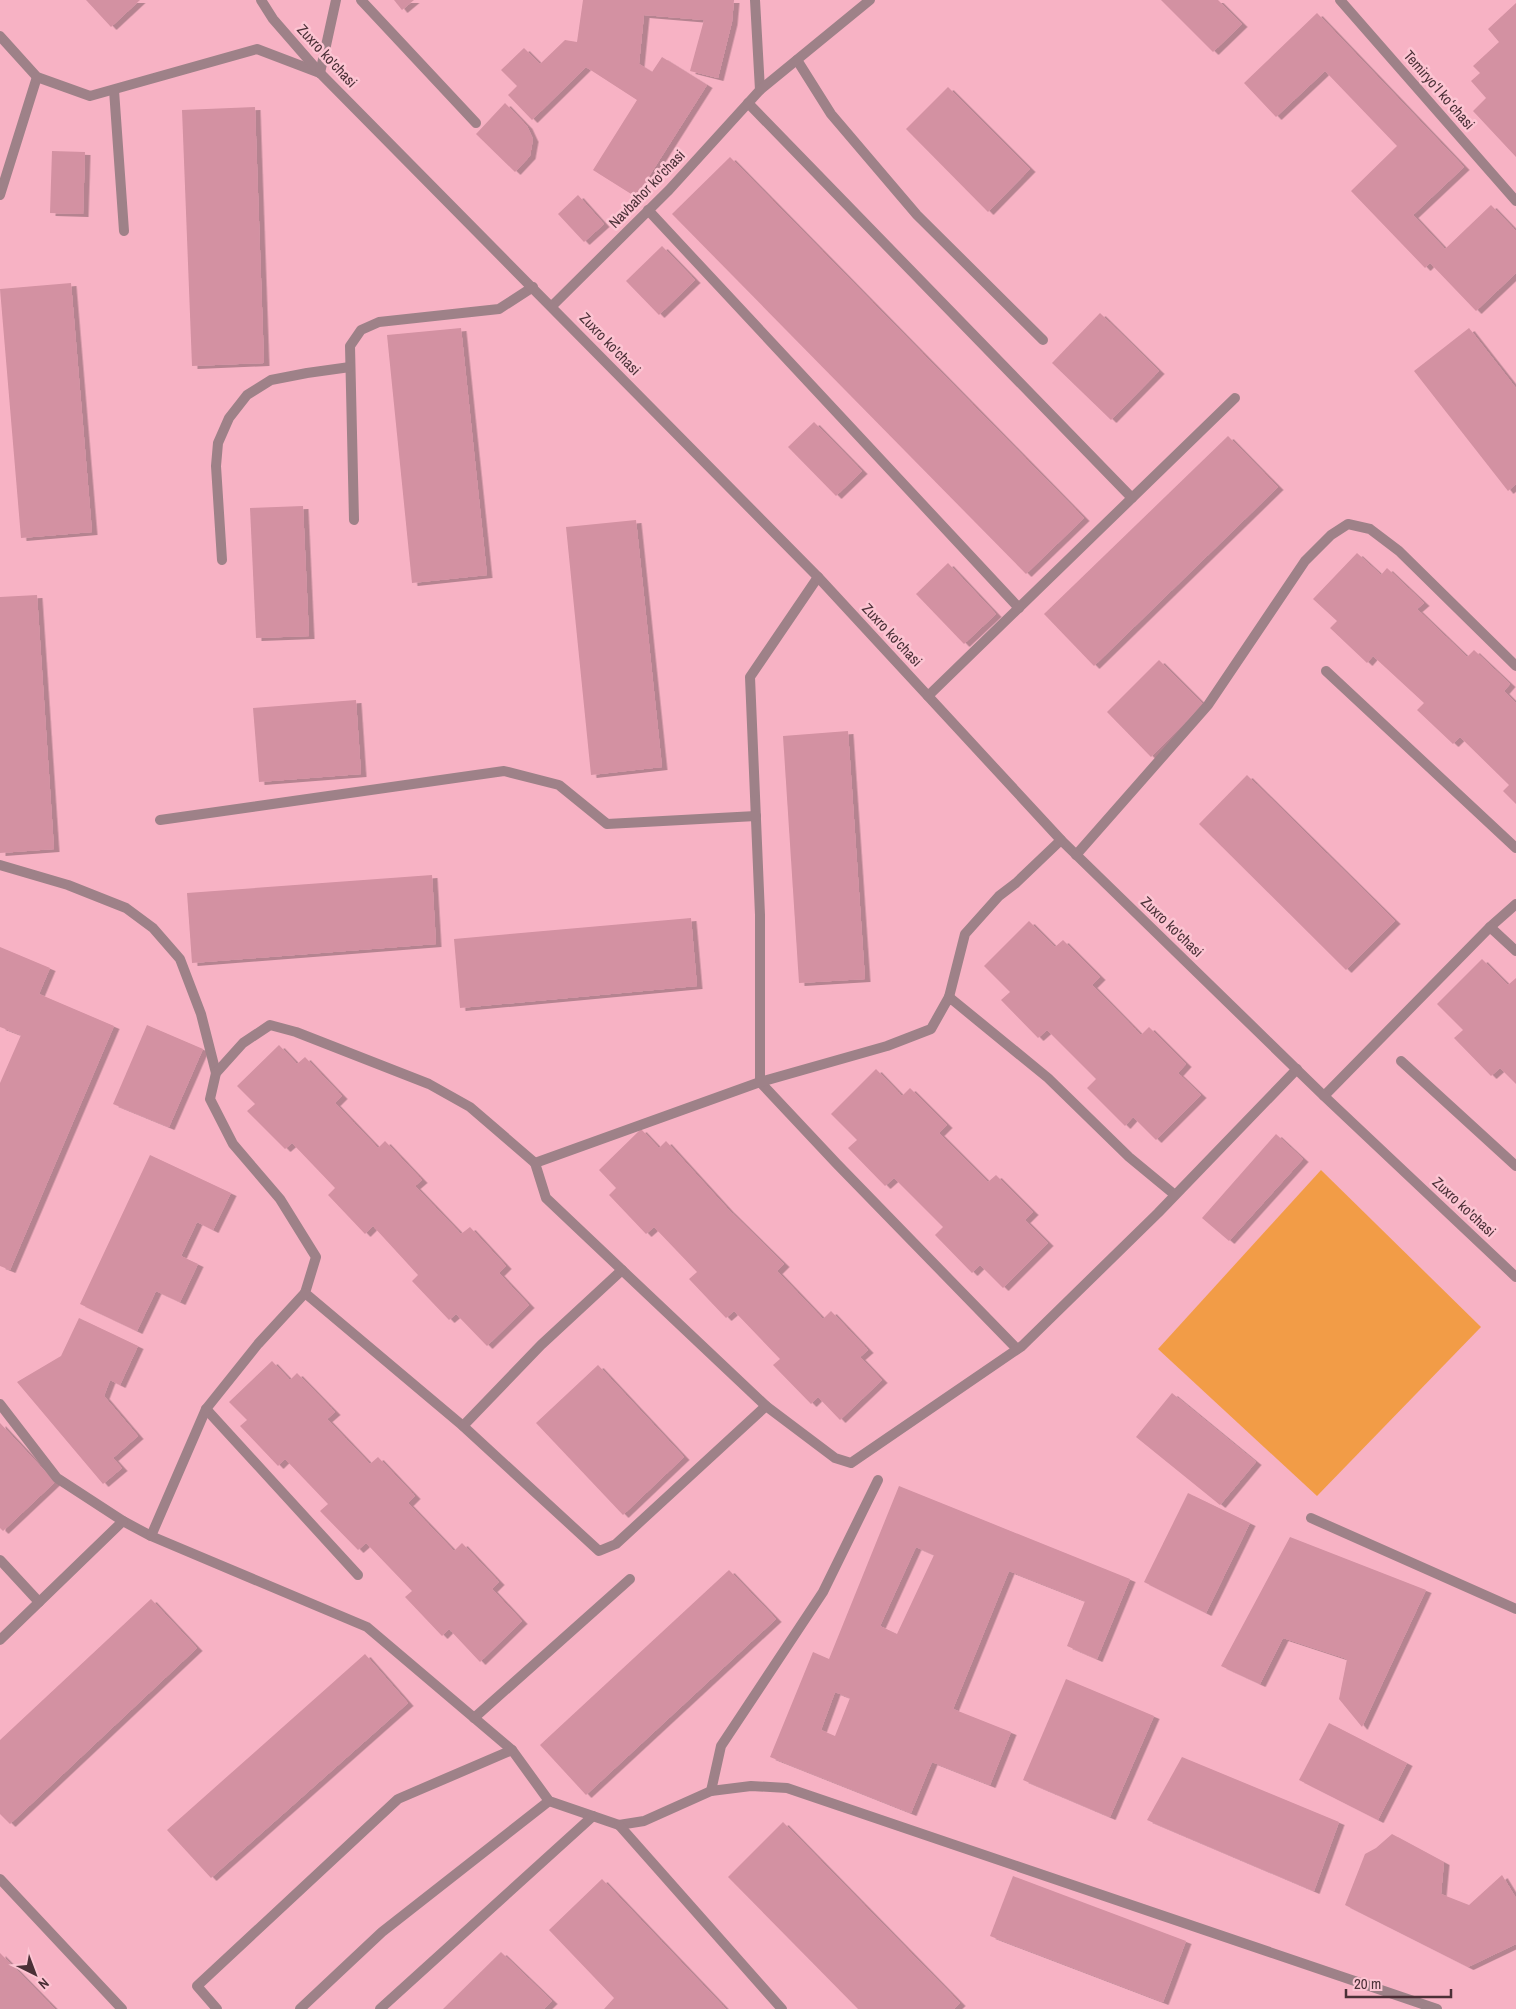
<svg xmlns="http://www.w3.org/2000/svg" width="1516" height="2009" font-family="'Archivo Narrow',sans-serif">
<style>
.green{fill:#f29c47}
.building{fill:#d391a2;fill-rule:evenodd;filter:url(#shadow)}
.lines{fill:none;stroke-linecap:round;stroke-linejoin:round}
.service{stroke:#9e8188;stroke-width:10}
.minor{stroke:#9e8188;stroke-width:10}
.tertiary{stroke:#9e8188;stroke-width:10}
.labels{text-anchor:middle;stroke-width:5;stroke-linejoin:round;paint-order:stroke}
.street-label{font-size:15px;fill:#4b3037;stroke:#fcc4d2}
</style>
<defs>
<filter id="shadow"><feDropShadow dx="5.5" dy="3" stdDeviation="0" flood-color="#0004"/></filter>
</defs>
<rect width="100%" height="100%" fill="#f7b2c4"/>
<polygon class="green" points="1321,1170 1481,1327 1317,1496 1158,1349"/>
<g class="building">
<polygon points="86,0 140,0 111,27"/>
<polygon points="394,0 414,0 402,10"/>
<polygon points="583,0 734,0 732,22 718,78 690,71 704,20 644,15 639,64 652,72 662,57 707,85 636,197 593,170 637,100 586,67 532,120 508,95 517,86 501,70 524,48 540,64 565,40 577,42"/>
<polygon points="1161,0 1218,0 1242,24 1213,52"/>
<polygon points="1516,3 1516,157 1473,111 1486,98 1471,81 1480,73 1473,66 1499,42 1488,29"/>
<polygon points="1317,13 1464,167 1413,215 1445,249 1491,205 1516,231 1516,273 1476,311 1430,263 1425,268 1351,191 1397,146 1325,71 1276,117 1244,83"/>
<polygon points="948,87 1030,169 988,212 906,129"/>
<polygon points="505,103 527,126 533,139 530,156 515,172 476,134"/>
<polygon points="255,107 264,363 192,366 182,110"/>
<polygon points="52,151 85,152 83,214 50,213"/>
<polygon points="730,157 1084,518 1026,574 672,214"/>
<polygon points="578,195 604,224 584,242 558,214"/>
<polygon points="662,246 695,280 659,315 626,281"/>
<polygon points="71,283 92,532 21,538 0,289"/>
<polygon points="1100,313 1159,371 1111,420 1052,363"/>
<polygon points="461,328 487,575 412,583 387,335"/>
<polygon points="1469,328 1516,388 1516,484 1508,491 1414,371"/>
<polygon points="814,422 862,471 836,496 788,447"/>
<polygon points="1228,436 1278,487 1094,666 1044,614"/>
<polygon points="303,506 309,636 256,638 250,508"/>
<polygon points="636,520 662,767 591,775 566,527"/>
<polygon points="1357,553 1381,575 1387,568 1424,603 1417,609 1467,657 1474,650 1510,684 1504,691 1516,703 1516,804 1503,791 1509,785 1460,737 1453,744 1417,710 1424,703 1373,656 1367,663 1330,628 1337,621 1313,599"/>
<polygon points="948,563 996,614 964,644 916,594"/>
<polygon points="37,595 54,849 0,853 0,597"/>
<polygon points="1159,660 1203,704 1151,757 1107,712"/>
<polygon points="356,700 361,774 259,782 253,708"/>
<polygon points="848,731 865,979 799,983 783,736"/>
<polygon points="1247,775 1395,921 1346,970 1199,824"/>
<polygon points="432,875 436,944 192,963 187,893"/>
<polygon points="691,918 697,986 460,1008 454,939"/>
<polygon points="1029,921 1055,947 1063,940 1100,977 1092,985 1141,1035 1149,1027 1186,1064 1178,1073 1201,1095 1156,1140 1133,1117 1125,1126 1087,1088 1096,1079 1047,1030 1038,1038 1001,1000 1010,992 984,966"/>
<polygon points="0,947 50,968 39,994 114,1026 10,1270 0,1266 0,1083 21,1035 0,1027"/>
<polygon points="1482,959 1508,985 1516,978 1516,1084 1500,1068 1491,1076 1454,1038 1463,1030 1437,1004"/>
<polygon points="147,1025 203,1049 169,1127 113,1104"/>
<polygon points="279,1045 297,1064 305,1057 342,1096 335,1103 378,1148 385,1141 422,1180 415,1186 461,1234 470,1227 506,1266 499,1273 529,1305 487,1346 456,1314 449,1320 412,1281 418,1275 373,1226 365,1234 328,1195 335,1188 292,1143 285,1149 247,1111 255,1104 237,1086"/>
<polygon points="876,1069 902,1096 910,1088 947,1125 939,1133 988,1182 996,1175 1033,1212 1025,1220 1048,1243 1003,1288 980,1265 972,1273 935,1235 943,1227 894,1178 885,1186 848,1148 857,1140 831,1114"/>
<polygon points="641,1129 659,1148 666,1141 728,1209 784,1264 777,1271 823,1319 831,1311 868,1350 860,1357 882,1380 840,1420 818,1397 811,1404 773,1365 780,1359 734,1311 726,1318 689,1279 697,1272 654,1227 646,1234 609,1195 616,1188 599,1170"/>
<polygon points="1276,1134 1303,1159 1229,1241 1202,1218"/>
<polygon points="150,1155 231,1193 213,1230 197,1222 181,1256 198,1264 180,1302 156,1291 137,1331 80,1304"/>
<polygon points="79,1318 138,1346 120,1385 110,1380 104,1396 138,1436 113,1458 122,1468 103,1484 17,1382 61,1356"/>
<polygon points="272,1361 290,1380 297,1373 335,1412 327,1419 370,1464 378,1457 415,1496 408,1503 454,1551 462,1543 499,1582 492,1589 522,1621 480,1662 449,1629 442,1636 405,1597 412,1591 366,1543 358,1550 320,1511 328,1504 285,1459 278,1466 240,1426 247,1420 229,1402"/>
<polygon points="598,1365 684,1457 623,1515 536,1423"/>
<polygon points="1172,1393 1256,1462 1220,1505 1136,1437"/>
<polygon points="0,1423 55,1482 3,1531 0,1528"/>
<path d="M899,1486L1130,1579L1097,1659L1067,1646L1085,1601L1009,1571L953,1709L1011,1732L990,1785L932,1762L911,1813L770,1757L813,1652L829,1659ZM916,1547L934,1555L897,1634L880,1626ZM835,1692L850,1698L835,1736L821,1730Z"/>
<polygon points="1188,1493 1250,1523 1206,1613 1144,1582"/>
<polygon points="1290,1537 1426,1590 1362,1727 1339,1699 1347,1659 1283,1638 1260,1684 1221,1666"/>
<polygon points="729,1570 776,1619 586,1795 540,1745"/>
<polygon points="151,1599 197,1648 10,1824 0,1814 0,1740"/>
<polygon points="365,1654 408,1703 211,1878 167,1830"/>
<polygon points="1066,1679 1154,1716 1110,1817 1023,1780"/>
<polygon points="1329,1723 1407,1763 1378,1820 1299,1780"/>
<polygon points="1182,1757 1339,1822 1314,1891 1147,1820"/>
<polygon points="783,1822 960,2003 954,2009 858,2009 728,1877"/>
<polygon points="1392,1834 1444,1862 1441,1894 1469,1905 1502,1875 1516,1898 1516,1944 1468,1967 1345,1905 1365,1854 1376,1848"/>
<polygon points="1013,1876 1186,1941 1163,2002 990,1936"/>
<polygon points="602,1879 726,2009 604,2009 614,1998 549,1930"/>
<polygon points="501,1952 552,2001 544,2009 443,2009"/>
<polygon points="0,1953 55,2009 0,2009"/>
</g>
<g class="lines">
<g class="service">
<polyline points="361,0 476,123"/>
<polyline points="0,36 37,77 90,96 257,49 320,73"/>
<polyline points="797,60 831,114 917,215 1043,340"/>
<polyline points="114,90 124,231"/>
<polyline points="748,103 1132,498"/>
<polyline points="0,195 37,77"/>
<polyline points="648,210 1019,608"/>
<polyline points="354,520 350,346 361,330 379,322 499,309 533,287"/>
<polyline points="222,560 216,466 218,443 229,418 247,395 271,380 307,373 350,367"/>
<polyline points="818,577 750,677 760,915 760,1082 837,1164 1017,1349"/>
<polyline points="1326,671 1516,848"/>
<polyline points="928,696 1235,398"/>
<polyline points="160,820 504,771 559,785 607,824 756,816"/>
<polyline points="1076,855 1208,705 1305,561 1331,535 1348,524 1370,529 1399,551 1516,666"/>
<polyline points="0,865 68,885 126,908 153,928 180,959 201,1014 216,1073"/>
<polyline points="1490,927 1516,904"/>
<polyline points="949,997 965,934 999,896 1016,883 1061,840"/>
<polyline points="1401,1061 1516,1166"/>
<polyline points="1324,1096 1490,927 1516,951"/>
<polyline points="535,1163 470,1107 429,1084 296,1032 270,1025 243,1043 216,1073 210,1099 233,1144 280,1199 316,1257 305,1293 463,1426 599,1551 616,1544 766,1406"/>
<polyline points="1175,1195 1129,1157 1048,1078 949,997 931,1029 887,1046 760,1082 535,1163 546,1198 622,1270 766,1406 835,1458 851,1463 1022,1346 1158,1213 1297,1069"/>
<polyline points="0,1404 57,1478 123,1521 151,1536 367,1627 512,1750 549,1801 619,1825 644,1821 711,1791 751,1786 787,1788 1437,2009"/>
<polyline points="206,1409 358,1575"/>
<polyline points="463,1426 541,1345 622,1270"/>
<polyline points="1311,1518 1516,1609"/>
<polyline points="151,1536 206,1409 258,1344 305,1293"/>
<polyline points="0,1560 39,1602"/>
<polyline points="0,1640 123,1521"/>
<polyline points="474,1718 630,1579"/>
<polyline points="711,1791 721,1746 823,1592 878,1480"/>
<polyline points="619,1825 782,2009"/>
<polyline points="0,1879 122,2009"/>
<polyline points="217,2009 197,1986 398,1799 512,1750"/>
<polyline points="300,2009 382,1932 549,1801"/>
<polyline points="380,2009 593,1816"/>
</g>
<g class="minor">
<polyline points="261,0 273,19 320,73 818,577 1061,840 1324,1096 1516,1277"/>
<polyline points="755,0 760,90"/>
<polyline points="320,73 336,0"/>
<polyline points="552,306 669,190 760,90 870,0"/>
</g>
<polyline class="tertiary" points="1340,0 1516,201"/>
</g>
<g class="labels">
<g class="street-label">
<text transform="translate(327 56) rotate(47)" y="5">Zuxro ko'chasi</text>
<text transform="translate(1439 90) rotate(49)" y="5">Temiryoʻl koʻchasi</text>
<text transform="translate(647 189) rotate(-46)" y="5">Navbahor ko'chasi</text>
<text transform="translate(610 344) rotate(46)" y="5">Zuxro ko'chasi</text>
<text transform="translate(892 635) rotate(47)" y="5">Zuxro ko'chasi</text>
<text transform="translate(1172 927) rotate(44)" y="5">Zuxro ko'chasi</text>
<text transform="translate(1464 1207) rotate(43)" y="5">Zuxro ko'chasi</text>
</g>
</g>
<g transform="translate(35 1974) rotate(138)" stroke="#fcc4d2" stroke-width="4" paint-order="stroke">
<path d="M0-4L9 19L0 12L-9 19Z" fill="#4b3037"/>
<text y="-8" font-size="14" font-weight="bold" text-anchor="middle" fill="#4b3037">N</text>
</g>
<path d="M1346 1989v8h105v-8" fill="none" stroke="#4b3037" stroke-width="2.5"/>
<text x="1354" y="1989" font-size="15" fill="#4b3037" stroke="#fcc4d2" stroke-width="4" paint-order="stroke">20 m</text>
</svg>
